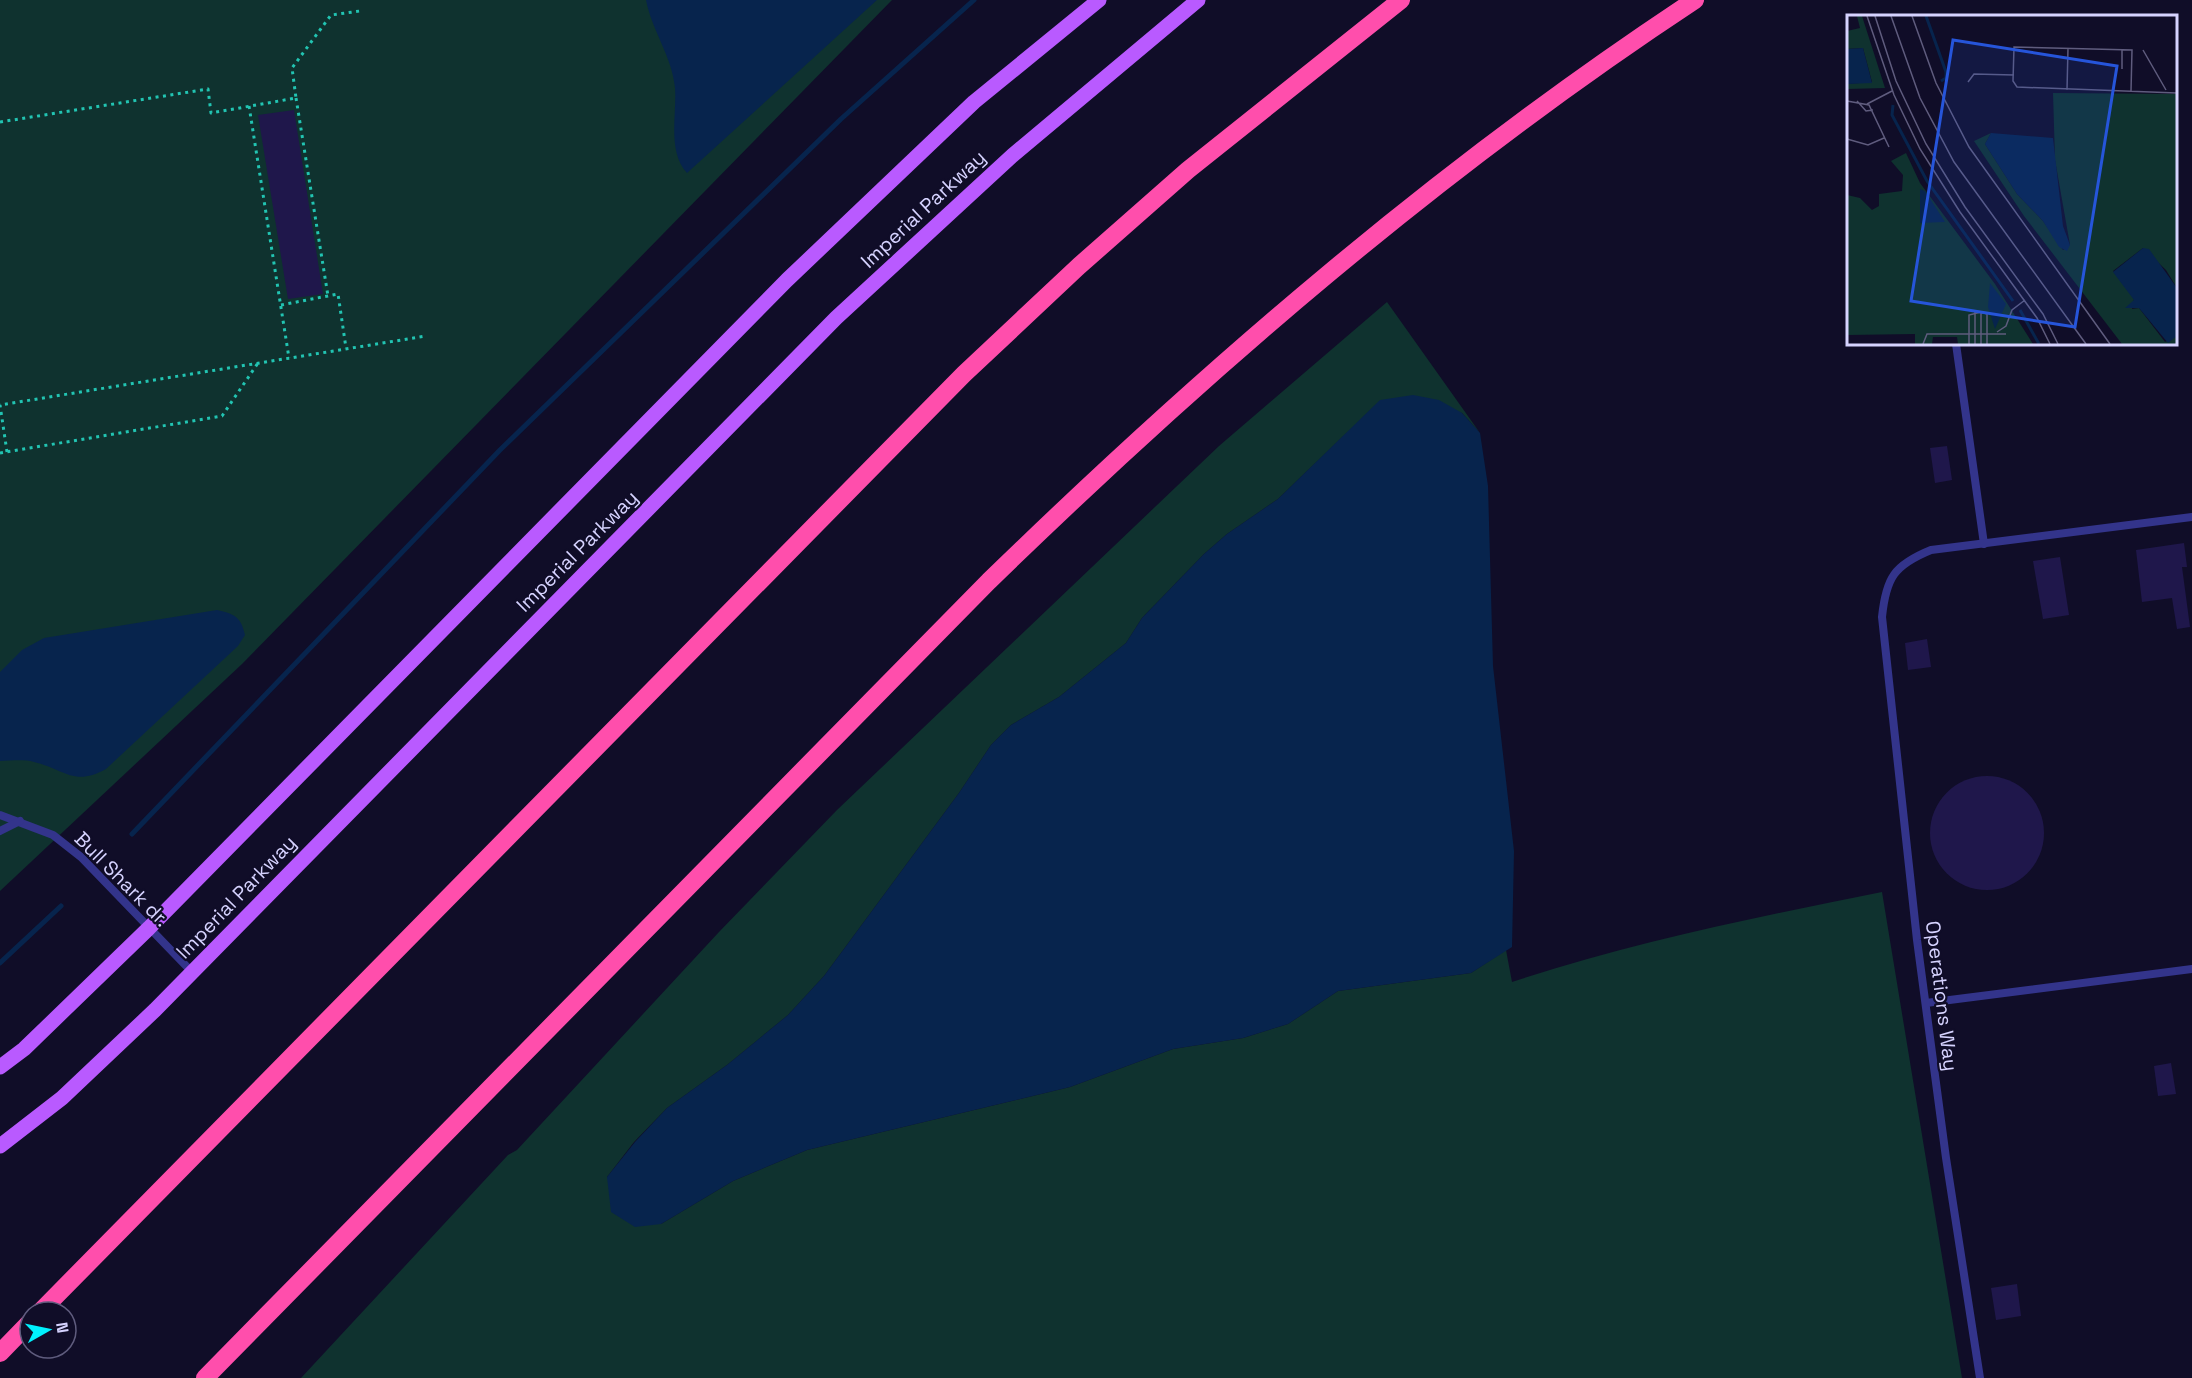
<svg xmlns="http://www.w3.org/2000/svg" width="2192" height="1378" font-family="'Space Grotesk',sans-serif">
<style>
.green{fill:#0f322f}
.water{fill:#07244d}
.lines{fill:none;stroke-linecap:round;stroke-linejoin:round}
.stream{stroke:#07244d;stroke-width:5}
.building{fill:#1f174b}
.path{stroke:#22c4b2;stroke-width:3;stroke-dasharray:3 4.5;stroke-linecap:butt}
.lane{stroke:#33348b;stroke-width:8}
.primary{stroke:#b95aff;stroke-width:15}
.highway{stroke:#ff4eac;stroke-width:18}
.labels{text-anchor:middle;stroke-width:4.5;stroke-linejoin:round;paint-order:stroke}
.street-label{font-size:20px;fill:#d6d3ff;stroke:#100d28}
.inset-river{fill:none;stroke:#07244d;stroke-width:3}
.inset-road{fill:none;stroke:#5f5c7e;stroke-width:1.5}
.view{fill:#2655da;fill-opacity:0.15;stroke:#2655da;stroke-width:3}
.inset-edge{fill:none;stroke:#d6d3ff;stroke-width:3}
</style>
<rect width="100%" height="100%" fill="#100d28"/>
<g class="green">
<polygon points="0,0 892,0 242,664 0,891"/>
<path d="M1387,302L1480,433L1462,413L1380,401L1278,499L1227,534L1204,554L1142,618L1126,643L1059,697L1011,725L991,745L959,793L824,976L788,1015L727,1065L667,1108L634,1142L607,1177L661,1224L733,1181L807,1150L1070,1087L1173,1049L1243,1038L1288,1024L1338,991L1471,973L1506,950L1512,982C1633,942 1757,917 1882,892L1962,1378H301L508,1155L517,1150L719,932L837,810L1219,446Z"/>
</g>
<g class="water">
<path d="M646,0H877L687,173C667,151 677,115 675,88C672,56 652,31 646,0Z"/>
<polygon points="1413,395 1439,400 1462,413 1480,433 1488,486 1493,666 1514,851 1512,947 1471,973 1338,991 1288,1024 1243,1038 1173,1049 1070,1087 807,1150 733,1181 661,1224 635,1227 611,1212 607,1177 635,1142 667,1108 727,1065 788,1015 824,976 959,793 991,745 1011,725 1059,697 1126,643 1142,618 1204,554 1227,534 1278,499 1380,400"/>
<path d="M217,610C235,614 241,617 245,635L238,646L106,769C74,787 64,769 34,762C23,759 11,761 0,761V672L22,650L44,638Z"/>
</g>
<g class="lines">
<g class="stream">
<polyline points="132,834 500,450 841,119 974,0"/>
<polyline points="0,963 61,906"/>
</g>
</g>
<g class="building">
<polygon points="294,110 323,294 288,299 258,115"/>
<polygon points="1947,446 1952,480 1935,483 1930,448"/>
<polygon points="2184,543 2187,567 2182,567 2190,627 2177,629 2172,598 2142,602 2136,550"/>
<polygon points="2060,557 2069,615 2043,619 2033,561"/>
<polygon points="1927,639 1931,667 1908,670 1905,643"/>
<circle cx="1987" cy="833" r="57"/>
<polygon points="2171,1063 2176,1094 2158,1096 2154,1066"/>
<polygon points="2017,1284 2021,1316 1996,1320 1991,1288"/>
</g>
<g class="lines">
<g class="path">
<polyline points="296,98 328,296"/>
<polyline points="249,106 289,358"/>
<polyline points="0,122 208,89 211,113 296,98 292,68 331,15 360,11"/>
<polyline points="281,305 338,294 346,348"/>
<polyline points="7,452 0,405 426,336"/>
<polyline points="0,453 222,416 258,363"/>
</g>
<g class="lane">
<polyline points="1956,344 1984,544"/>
<polyline points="0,815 53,835 81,857 192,972"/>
<polyline points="0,831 20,821"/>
<polyline points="1926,1003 2192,969"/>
<path d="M1980,1378L1946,1158L1917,940L1882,617C1886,578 1894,565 1931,550L2192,517"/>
</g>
<g class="primary">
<polyline points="0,1067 24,1049 149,928 787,280 974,102 1099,0"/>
<polyline points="0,1146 62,1098 155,1010 836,318 1013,155 1198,0"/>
</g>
<g class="highway">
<polyline points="40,1312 964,374 1079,266 1188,170 1401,0"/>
<polyline points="0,1353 30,1322"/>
<path d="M205,1378L989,581C1208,368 1440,168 1695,0"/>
</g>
</g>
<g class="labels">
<g class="street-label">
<text transform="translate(923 209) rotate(-43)" y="7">Imperial Parkway</text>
<text transform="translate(577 551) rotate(-45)" y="7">Imperial Parkway</text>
<text transform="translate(122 879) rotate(45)" y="7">Bull Shark dr.</text>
<text transform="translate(236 897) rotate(-46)" y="7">Imperial Parkway</text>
<text transform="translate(1942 996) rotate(83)" y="7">Operations Way</text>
</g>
</g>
<g transform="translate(1847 15)">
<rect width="330" height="330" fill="#100d28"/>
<path d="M10,1H15L38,73L0,74V69L25,67L16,33L0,34V16L13,13ZM206,78L330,79V273L319,255L296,233L266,256L287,284L285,294L292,293L318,327L330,321V329H275L177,201L127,126L144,118L138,129L170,179L196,206L216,235L223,230L208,145ZM59,138L73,168L148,269L186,329H111L110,322H86L85,329H68V319L0,320V180L13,183L25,195L32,191V179L55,176L56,160L44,146Z" fill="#0f322f"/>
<path d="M16,33L25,68L0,69V34ZM144,118L206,123L216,211L223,230L220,236L212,232L196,206L170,179L138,129ZM73,174L78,176L98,207L73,208ZM296,233L302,234L330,273V321L321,328L292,293H278L287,285L266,257ZM143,268L159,289L148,314L141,292Z" fill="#07244d"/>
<path class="inset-river" d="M79,1L99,57V63L94,66M46,90L45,100L80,166L166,286M173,295L192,329"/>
<path class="inset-road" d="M20,1L47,80L73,134L113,197L190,303L203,329M28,1L49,66L79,129L118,192L196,299L211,329M44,1L73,83L107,147L239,329M65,1L89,68L122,132L263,329M296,35L319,75M275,54V35M121,67L127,59L167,60M220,75L221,33M284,76L285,35L167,32L166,66L170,72L330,78M0,86L22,90L42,132M10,86L19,96L26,95M20,89L45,76M0,124L21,130L37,123M128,297V329M134,297V329M150,317L159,311L165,295L178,285M76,329L80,319H159M122,329V300L134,297L140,299V329"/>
<path class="view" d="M106,25L270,51L228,312L64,286Z"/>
<rect width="330" height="330" class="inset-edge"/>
</g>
<g transform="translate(48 1330) rotate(81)"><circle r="28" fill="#100d28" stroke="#5f5c7e" stroke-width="1.5"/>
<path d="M0-4.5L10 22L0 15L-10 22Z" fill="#00f1fe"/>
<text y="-9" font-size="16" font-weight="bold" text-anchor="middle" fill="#d6d3ff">N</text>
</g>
</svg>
